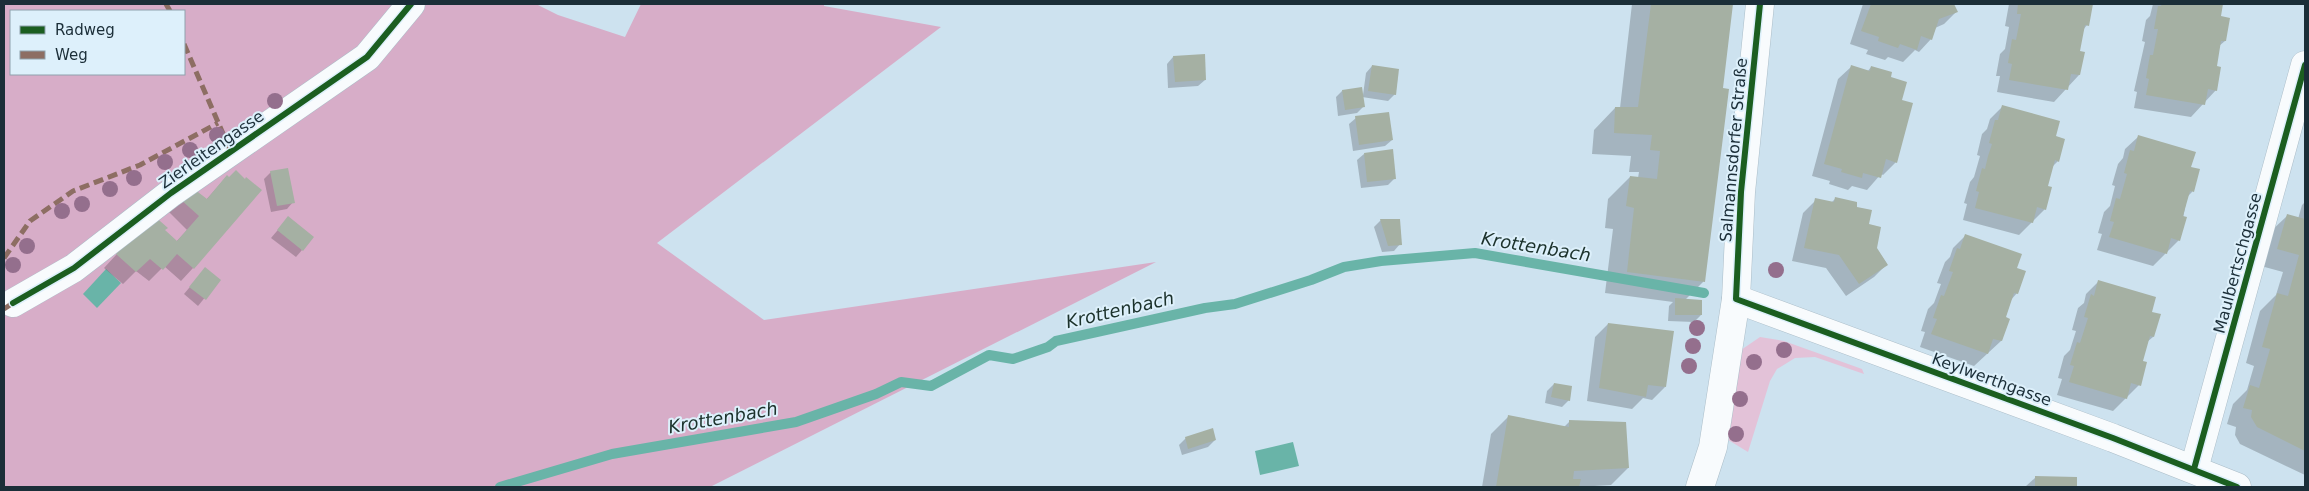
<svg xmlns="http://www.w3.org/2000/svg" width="2309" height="491" font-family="'DejaVu Sans',sans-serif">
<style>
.green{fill:#e3c2d8}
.forest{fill:#d7adc8;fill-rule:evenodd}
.water{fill:#69b4a8}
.shadow{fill:#0003}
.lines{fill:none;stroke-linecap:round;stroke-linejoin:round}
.stream{stroke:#69b4a8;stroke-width:10}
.building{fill:#a5b0a3}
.minor-casing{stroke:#abbdc8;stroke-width:29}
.minor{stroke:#f8fbfd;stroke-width:28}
.quiet{stroke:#8d6e63;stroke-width:5;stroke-dasharray:10 5;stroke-linecap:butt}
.cycleway-casing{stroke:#ddf0fb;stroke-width:9}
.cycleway{stroke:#1b5e20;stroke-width:6}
.tree{fill:#946f8d}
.labels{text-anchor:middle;stroke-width:4;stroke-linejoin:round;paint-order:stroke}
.street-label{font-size:16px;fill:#1b2e38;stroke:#ddf0fb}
.water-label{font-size:18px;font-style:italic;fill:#1c322c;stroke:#ddf0fb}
</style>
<rect width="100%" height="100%" fill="#cde2ef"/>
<polygon class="green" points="1760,337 1784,341 1862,369 1864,374 1815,357 1795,358 1777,369 1770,381 1748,452 1725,438 1741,350"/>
<path class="forest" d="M4,4H536L558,15L625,37L641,4H824V6L941,27L657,243L764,320L1156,262L710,487H4ZM11,11H184V74H11Z"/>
<g class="water">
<polygon points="106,269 121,283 97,308 83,294"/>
<polygon points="1293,442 1299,466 1260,475 1255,451"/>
</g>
<g class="shadow">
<polygon points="1632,4 1731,4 1721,89 1727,90 1703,282 1685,300 1701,315 1694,322 1668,321 1669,306 1673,302 1605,293 1613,229 1605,228 1608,199 1630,177 1638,178 1639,172 1629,172 1631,156 1592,154 1594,130 1615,108 1620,108"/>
<polygon points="1863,4 1953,4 1956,12 1944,24 1935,28 1931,39 1919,52 1915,50 1903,62 1888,57 1885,60 1866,54 1868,50 1850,44"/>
<polygon points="2009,4 2092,4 2087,25 2083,30 2079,52 2079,75 2054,102 1997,92 2000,76 1996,76 2000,54 2005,49 2009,27 2005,26"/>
<polygon points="2153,4 2222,4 2219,17 2225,41 2219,46 2216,67 2216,90 2191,117 2134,108 2137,92 2134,91 2145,42 2142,41 2146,20 2150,16"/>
<polygon points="1173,57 1205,80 1198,86 1168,88 1167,64"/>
<polygon points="1372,66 1395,94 1388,101 1362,97 1363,107 1357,113 1338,116 1336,97 1342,91 1363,95 1366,73"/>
<polygon points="1851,67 1868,71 1871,67 1889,78 1901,101 1896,162 1883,175 1881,174 1867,190 1852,186 1848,190 1829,184 1830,181 1812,176 1838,79"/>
<polygon points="2003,106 2055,137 2058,161 2052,167 2047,186 2045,209 2019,235 1963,220 1967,204 1964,203 1970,182 1974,177 1980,156 1977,155 1982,134 1987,129 1990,119"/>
<polygon points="1356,118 1392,140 1385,146 1353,151 1349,124"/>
<polygon points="2138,137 2190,168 2192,192 2187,197 2179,240 2153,266 2097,250 2102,234 2098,233 2104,212 2110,206 2115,186 2112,185 2118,164 2123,158 2125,149"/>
<polygon points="1364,154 1395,178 1388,185 1361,188 1357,160"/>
<polygon points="271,172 293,202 287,209 271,212 264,179"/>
<polygon points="227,176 193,268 181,281 164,266 149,281 136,271 123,284 104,268 140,229 164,230 176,242 187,230 169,212 181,200 206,200"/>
<polygon points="1835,199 1855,208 1868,225 1876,248 1887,264 1874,277 1846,296 1826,268 1792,261 1803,213 1816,200 1831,203"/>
<polygon points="2305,202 2305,479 2305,475 2240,444 2235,435 2236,427 2227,424 2233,404 2247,390 2254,366 2246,363 2260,311 2276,295 2283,272 2261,266 2270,232 2287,216 2298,219 2302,205"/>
<polygon points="288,218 302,250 296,257 271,238"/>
<polygon points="1381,220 1400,244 1394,251 1382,252 1374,227"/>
<polygon points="1966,235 2016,269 2017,293 2010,301 2004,318 2001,341 1974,366 1920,347 1925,332 1921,331 1928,309 1934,303 1941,284 1937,283 1945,262 1950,257 1953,248"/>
<polygon points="205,269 219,280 198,306 184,294"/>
<polygon points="2099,281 2150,313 2153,337 2147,342 2141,362 2139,385 2113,411 2057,395 2062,379 2058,378 2064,356 2070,350 2076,331 2072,330 2078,308 2084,303 2086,294"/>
<polygon points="1608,324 1665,387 1652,400 1643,398 1632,409 1587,401 1595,337"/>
<polygon points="1554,384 1569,400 1562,407 1545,403 1547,391"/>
<polygon points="1508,417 1564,427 1570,421 1628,468 1611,485 1578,487 1482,487 1491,434"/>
<polygon points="1186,438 1215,440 1208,447 1182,455 1179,445"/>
<polygon points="2036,477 2076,478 2076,487 2025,487"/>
</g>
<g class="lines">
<polyline class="stream" points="500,487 612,454 796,422 876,394 901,382 931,386 989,355 1013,359 1048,347 1056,341 1205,308 1235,304 1311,280 1344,267 1381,261 1475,253 1704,293"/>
</g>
<g class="building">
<polygon points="1651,4 1733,4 1723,88 1729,89 1705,282 1627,272 1634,208 1626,206 1630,176 1657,179 1660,151 1650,150 1652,135 1614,133 1615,107 1638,107"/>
<polygon points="1871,4 1954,4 1958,12 1939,19 1932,40 1921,36 1917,50 1900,44 1898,48 1878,41 1879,37 1861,31"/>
<polygon points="2018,4 2093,4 2089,26 2085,25 2080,51 2085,52 2080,75 2071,74 2068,90 2009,80 2012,64 2008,63 2012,39 2016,40 2021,14 2017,14"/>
<polygon points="2162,4 2223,4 2221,16 2230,18 2226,41 2221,41 2217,66 2221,67 2217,91 2208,89 2205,105 2146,95 2149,79 2146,78 2150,55 2153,55 2158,29 2154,29 2158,6 2161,6"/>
<polygon points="1205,54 1206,80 1175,82 1173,56"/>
<polygon points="1372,65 1399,69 1396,95 1368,91"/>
<polygon points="1851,65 1870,71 1871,66 1892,72 1891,77 1907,82 1902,100 1913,103 1897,163 1886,159 1881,178 1863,173 1862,178 1841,172 1842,169 1824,164"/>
<polygon points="1362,87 1365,107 1345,110 1342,90"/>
<polygon points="2002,105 2060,121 2056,136 2065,139 2059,162 2055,160 2048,186 2052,187 2046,210 2037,207 2033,223 1975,208 1979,192 1976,191 1982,168 1985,169 1988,156 1992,144 1989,143 1995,120 1998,120"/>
<polygon points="1389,112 1393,140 1359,145 1355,116"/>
<polygon points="2138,135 2196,152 2191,167 2200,169 2194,192 2190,191 2183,216 2187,217 2180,241 2171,238 2167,254 2109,237 2114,222 2110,221 2116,198 2120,199 2127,174 2124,173 2130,150 2134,151"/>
<polygon points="1393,149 1396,179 1367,182 1364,153"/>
<polygon points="288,168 295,203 277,206 270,171"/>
<polygon points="236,170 245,179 246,177 262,190 194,269 177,254 163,270 150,259 136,272 116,254 152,214 168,228 165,230 177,241 199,216 180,199 194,189 207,199 227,175 229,177"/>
<polygon points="1835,197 1857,202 1857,207 1872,210 1869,224 1881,227 1877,248 1888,265 1859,284 1839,255 1804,248 1815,198 1834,202"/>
<polygon points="2287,214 2305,219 2305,451 2257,427 2251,417 2252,410 2243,408 2250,385 2259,388 2270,349 2262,347 2277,293 2288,296 2299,255 2277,249"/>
<polygon points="288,216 314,237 303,251 277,230"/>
<polygon points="1380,219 1400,219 1402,245 1388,246"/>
<polygon points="1965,234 2022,254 2017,268 2026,271 2018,294 2014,293 2006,317 2010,319 2002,341 1993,339 1988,354 1931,334 1937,319 1933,318 1941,295 1944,296 1953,272 1949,271 1957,248 1960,249"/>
<polygon points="205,267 221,280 206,300 189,287"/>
<polygon points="2098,280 2156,297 2152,312 2161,314 2154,337 2150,336 2143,361 2147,362 2141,386 2131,383 2127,399 2069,382 2074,366 2070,365 2077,342 2080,343 2088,318 2084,317 2091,294 2094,296"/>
<polygon points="1675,298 1702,300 1702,315 1675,315"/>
<polygon points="1608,323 1674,331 1666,387 1648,385 1646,397 1599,388"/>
<polygon points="1554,383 1572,386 1570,401 1551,397"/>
<polygon points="1508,415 1569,427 1569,420 1626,422 1629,468 1574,471 1573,479 1581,479 1579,487 1496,487"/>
<polygon points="1213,428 1216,440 1188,449 1185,437"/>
<polygon points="2035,476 2077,477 2077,487 2035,487"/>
</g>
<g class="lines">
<g class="minor-casing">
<g id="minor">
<polyline points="1736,299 2113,438 2237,487"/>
<polyline points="13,303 74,268 171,193 367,57 411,4"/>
<polyline points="2194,469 2305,65"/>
<polyline points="1700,487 1713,447 1736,299 1741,192 1760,4"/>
</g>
</g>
<use href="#minor" class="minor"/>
<g class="quiet">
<polyline points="166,4 170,11"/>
<polyline points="184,44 231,152"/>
<polyline points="4,258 30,221 73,191 140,165 218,123"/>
<polyline points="4,309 13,303"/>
</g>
<g class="cycleway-casing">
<g id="cycleway">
<polyline points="1760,4 1741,192 1736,299 2113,438 2237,487"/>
<polyline points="13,303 74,268 171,193 367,57 411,4"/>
<polyline points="2194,469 2305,65"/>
</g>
</g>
<use href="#cycleway" class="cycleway"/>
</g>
<g class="tree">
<circle cx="275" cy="101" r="8"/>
<circle cx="217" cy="135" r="8"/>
<circle cx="190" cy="150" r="8"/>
<circle cx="165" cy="162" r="8"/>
<circle cx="134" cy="178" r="8"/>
<circle cx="110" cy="189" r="8"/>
<circle cx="82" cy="204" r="8"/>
<circle cx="62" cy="211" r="8"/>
<circle cx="27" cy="246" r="8"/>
<circle cx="13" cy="265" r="8"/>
<circle cx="1776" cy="270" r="8"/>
<circle cx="1697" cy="328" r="8"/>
<circle cx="1693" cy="346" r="8"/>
<circle cx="1784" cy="350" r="8"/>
<circle cx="1754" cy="362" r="8"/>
<circle cx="1689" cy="366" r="8"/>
<circle cx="1740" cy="399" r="8"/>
<circle cx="1736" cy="434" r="8"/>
</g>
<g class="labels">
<g class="street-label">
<text transform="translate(211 149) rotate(-35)" y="6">Zierleitengasse</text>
<text transform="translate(1733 150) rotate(-85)" y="6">Salmannsdorfer Straße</text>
<text transform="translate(2237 263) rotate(-75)" y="6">Maulbertschgasse</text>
<text transform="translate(1992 379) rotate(20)" y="6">Keylwerthgasse</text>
</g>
<g class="water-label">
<text transform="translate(1536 247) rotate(9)" y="6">Krottenbach</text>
<text transform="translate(1120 310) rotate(-13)" y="6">Krottenbach</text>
<text transform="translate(723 418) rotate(-10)" y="6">Krottenbach</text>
</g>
</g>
<rect width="2309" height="491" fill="none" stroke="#1b2e38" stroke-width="10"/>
<rect x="10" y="10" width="175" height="65" fill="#ddf0fb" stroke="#8fa2ad"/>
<rect x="20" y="26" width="25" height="8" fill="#1b5e20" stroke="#8fa2ad"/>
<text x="55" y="35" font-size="15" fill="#1b2e38">Radweg</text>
<rect x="20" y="51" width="25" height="8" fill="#8d6e63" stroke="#8fa2ad"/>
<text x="55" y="60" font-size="15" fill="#1b2e38">Weg</text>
</svg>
